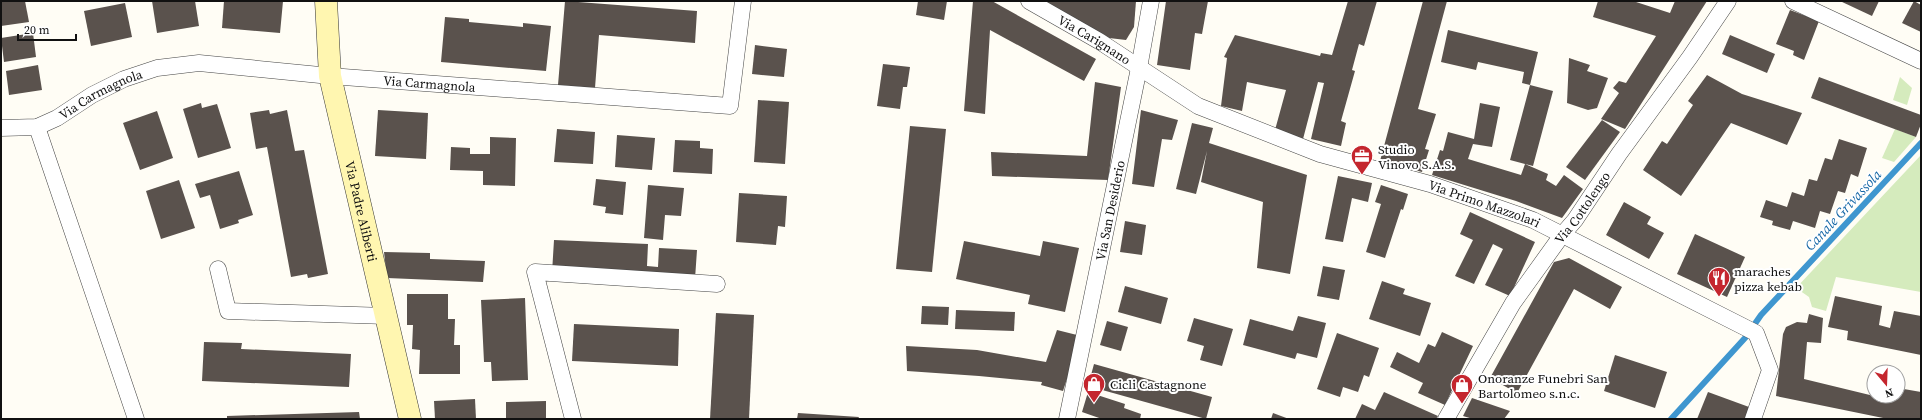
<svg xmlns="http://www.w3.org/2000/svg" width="1922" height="420" font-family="'Source Serif 4',serif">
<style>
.green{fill:#d5ebbd}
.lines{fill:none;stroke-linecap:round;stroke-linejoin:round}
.stream{stroke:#3f96cf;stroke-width:6}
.building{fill:#5a524d}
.street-casing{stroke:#444;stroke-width:17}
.secondary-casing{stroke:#333;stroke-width:23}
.street{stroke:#fff;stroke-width:16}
.secondary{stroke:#fff6b0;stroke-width:22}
.labels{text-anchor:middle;stroke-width:4;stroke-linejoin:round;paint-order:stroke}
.street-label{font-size:13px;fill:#111;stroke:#fff}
.poi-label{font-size:13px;fill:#111;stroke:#fff;text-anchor:start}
.water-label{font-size:14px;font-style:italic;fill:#1768a6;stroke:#fff}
</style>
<rect width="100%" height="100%" fill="#fffdf5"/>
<g class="green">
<polygon points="1900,77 1912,88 1907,105 1893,100"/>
<polygon points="1895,129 1916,137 1894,162 1882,158"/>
<polygon points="1921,155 1921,292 1836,277 1826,311 1812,307 1809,297 1796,288"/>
</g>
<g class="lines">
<polyline class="stream" points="1671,419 1745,338 1761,315 1921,143"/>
</g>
<g class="building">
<polygon points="1,1 25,1 29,22 1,26"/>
<polygon points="152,1 195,1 199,26 157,33"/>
<polygon points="224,1 283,1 280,33 222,28"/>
<polygon points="565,1 697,11 695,43 599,35 595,88 558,85"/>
<polygon points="918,1 947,1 944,20 916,15"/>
<polygon points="973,1 992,1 1096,59 1084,81 990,30 985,114 964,111"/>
<polygon points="1042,1 1136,1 1134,27 1126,40 1109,38"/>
<polygon points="1166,1 1208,1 1202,34 1195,33 1190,70 1157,65"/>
<polygon points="1348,1 1377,1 1364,46 1359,44 1352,70 1355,71 1341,121 1346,123 1341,146 1311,139 1324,83 1318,82 1303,139 1275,130 1286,90 1247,82 1242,111 1221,106 1227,58 1224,57 1235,35 1320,56 1321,53 1332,55"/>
<polygon points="1423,1 1447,1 1418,109 1436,114 1425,149 1429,150 1422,172 1380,161"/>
<polygon points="1598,1 1633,1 1670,13 1675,1 1707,1 1625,129 1601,119 1619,93 1613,88 1619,81 1626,83 1656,36 1593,17"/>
<polygon points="1840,1 1879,1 1872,16"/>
<polygon points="1914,1 1921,5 1921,32 1902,23"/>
<polygon points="125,3 132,37 91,46 84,11"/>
<polygon points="1790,10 1819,21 1804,60 1793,55 1794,51 1776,44"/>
<polygon points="445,17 469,19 469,22 523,27 523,23 551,26 546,71 441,62"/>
<polygon points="1448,30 1538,52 1530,85 1553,91 1533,166 1525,164 1548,174 1546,180 1556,186 1564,175 1583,189 1562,218 1516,201 1432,175 1440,150 1443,151 1448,132 1474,139 1480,103 1500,107 1492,147 1473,144 1468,159 1521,175 1525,164 1510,160 1530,85 1522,83 1524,72 1478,62 1476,70 1441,62"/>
<polygon points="33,33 36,57 4,62 1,38"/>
<polygon points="1730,35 1775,54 1767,73 1722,54"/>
<polygon points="755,45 787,49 784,77 752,74"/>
<polygon points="1569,58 1590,65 1587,71 1608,78 1597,108 1588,110 1567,103"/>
<polygon points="883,64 910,67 907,87 903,87 900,109 877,106"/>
<polygon points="38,65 42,90 9,95 6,71"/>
<polygon points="1707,75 1742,94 1802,113 1787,145 1731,123 1681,196 1643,170 1662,141 1667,144 1693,105 1688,101"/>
<polygon points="1819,77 1921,115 1921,124 1916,137 1811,98"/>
<polygon points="1095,82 1121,87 1108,180 992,176 991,152 1087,156"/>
<polygon points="758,100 789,102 785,164 754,162"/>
<polygon points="201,103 202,108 217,104 231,148 198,158 183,109"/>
<polygon points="269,110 270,114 287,110 295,151 304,150 328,274 308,278 307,274 291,277 267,147 256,149 250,113"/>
<polygon points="378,110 428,113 426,159 375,156"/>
<polygon points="1141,110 1178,120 1172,140 1162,139 1154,187 1132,184"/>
<polygon points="157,111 173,158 140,170 123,123"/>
<polygon points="1602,120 1620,132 1585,180 1566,167"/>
<polygon points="1192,123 1213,128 1209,143 1307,175 1290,274 1257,268 1263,202 1201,182 1207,151 1196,194 1176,189"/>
<polygon points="910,126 946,129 932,272 896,269"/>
<polygon points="557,129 595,132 593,164 554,162"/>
<polygon points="617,135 655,138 652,170 615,167"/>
<polygon points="490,137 516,138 515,186 483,185 483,171 450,170 451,147 470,148 470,154 490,154"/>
<polygon points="1839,139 1867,148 1858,177 1851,174 1845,193 1838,191 1830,214 1820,211 1815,228 1793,221 1790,230 1772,225 1773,221 1760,217 1766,200 1787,207 1792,192 1804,196 1809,179 1817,181 1825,158 1832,160"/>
<polygon points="675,140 700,141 700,148 713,149 712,174 673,172"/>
<polygon points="239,171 253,215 238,220 239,223 220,229 210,195 200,198 195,184"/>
<polygon points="1338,176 1372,183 1368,202 1352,198 1343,242 1325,239"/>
<polygon points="596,179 626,182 623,215 605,213 606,207 593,205"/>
<polygon points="179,180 195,228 161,239 146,191"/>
<polygon points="648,185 684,188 681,216 665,215 663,240 644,238"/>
<polygon points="1381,185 1408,194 1403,210 1401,209 1385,258 1366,252 1381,204 1375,202"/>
<polygon points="739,193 787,196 785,227 778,226 776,245 736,242"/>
<polygon points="1624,202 1651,217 1647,224 1664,233 1649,259 1606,235"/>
<polygon points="1470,212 1535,242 1510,296 1485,285 1503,249 1493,244 1474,284 1455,276 1473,240 1460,234"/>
<polygon points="1125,221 1146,225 1142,255 1120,252"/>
<polygon points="1695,234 1745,257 1727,297 1677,274"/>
<polygon points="554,240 648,244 647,266 658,267 659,248 697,250 695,279 552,273"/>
<polygon points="964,241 1040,256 1043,241 1079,248 1065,312 1028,304 1030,295 956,279"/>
<polygon points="384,252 430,253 430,259 485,261 483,282 387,278"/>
<polygon points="1569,258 1622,287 1610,309 1574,289 1517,393 1490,378 1554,262"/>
<polygon points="1323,266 1345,270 1339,300 1317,296"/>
<polygon points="1382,281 1405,289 1403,294 1431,303 1420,336 1369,319"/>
<polygon points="1125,286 1168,298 1161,324 1118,312"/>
<polygon points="407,294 448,294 448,319 455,319 454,345 460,345 460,374 419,374 420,350 412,349 413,325 407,325"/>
<polygon points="1835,296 1882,306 1879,325 1890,328 1894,311 1921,316 1921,355 1847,340 1848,331 1828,327"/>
<polygon points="525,298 528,380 492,381 491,362 484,362 481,300"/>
<polygon points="922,306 949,307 948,325 921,324"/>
<polygon points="956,310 1015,312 1014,331 955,329"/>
<polygon points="716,313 754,315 749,419 710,419"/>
<polygon points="1809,314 1823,318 1821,343 1807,342 1804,379 1874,396 1898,396 1898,388 1921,392 1921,419 1888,419 1776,396 1783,334 1786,327 1797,322 1807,323"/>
<polygon points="1298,316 1326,323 1317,358 1297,353 1295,359 1243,345 1250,319 1293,331"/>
<polygon points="1194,318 1233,329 1222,366 1200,360 1204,346 1187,341"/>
<polygon points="1107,321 1128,327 1121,351 1100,345"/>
<polygon points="574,324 679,329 678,366 572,361"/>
<polygon points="1057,330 1081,336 1063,391 1041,385 1042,382 979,376 907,371 906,346 977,350 1046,362"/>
<polygon points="1442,332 1473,346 1445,405 1418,393 1423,383 1390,367 1397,352 1419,363 1428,344 1435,347"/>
<polygon points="1337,333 1379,348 1369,377 1364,375 1358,392 1343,387 1340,397 1317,389"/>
<polygon points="204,342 242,343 241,349 351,354 349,387 202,381"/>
<polygon points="1615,355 1667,372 1655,408 1604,391"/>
<polygon points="1094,364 1212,397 1206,419 1088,386"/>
<polygon points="1088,392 1125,404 1124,408 1141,414 1140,419 1102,419 1082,412"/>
<polygon points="1384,392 1438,416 1436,419 1355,419 1362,404 1375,410"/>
<polygon points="1708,392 1749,407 1745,419 1697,419"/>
<polygon points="1472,398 1510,411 1504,419 1473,419 1463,416"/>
<polygon points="475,399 476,419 435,419 434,401"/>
<polygon points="546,401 546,419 506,419 506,402"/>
<polygon points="359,412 360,419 227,419 227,416"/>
<polygon points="798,413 859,417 858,419 797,419"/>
<polygon points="1273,413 1289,419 1271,419"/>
</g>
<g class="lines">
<g class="street-casing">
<g id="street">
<path id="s1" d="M1029,1L1099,41L1198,106L1320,154L1430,184L1533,220L1756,333L1770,370L1753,419"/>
<polyline points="1793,1 1921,61"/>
<polyline points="37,127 136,419"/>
<path id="s2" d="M1,128L37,127L57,118L92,95L124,79L157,68L199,63L330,76L730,106L743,1"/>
<polyline points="218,269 228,311 387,316"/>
<polyline points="573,419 535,272 717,284"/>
<path id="s3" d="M1067,419L1139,68L1151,1"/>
<path id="s4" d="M1446,419L1513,303L1562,235L1575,220L1619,154L1690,57L1728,1"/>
</g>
</g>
<g class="secondary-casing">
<g id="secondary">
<path id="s5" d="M326,1L330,76L410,419"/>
</g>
</g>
<use href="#street" class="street"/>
<use href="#secondary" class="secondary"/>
</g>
<defs>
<g id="office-pin" transform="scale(1.15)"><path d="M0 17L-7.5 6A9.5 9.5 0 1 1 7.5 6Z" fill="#c4262e" stroke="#fff"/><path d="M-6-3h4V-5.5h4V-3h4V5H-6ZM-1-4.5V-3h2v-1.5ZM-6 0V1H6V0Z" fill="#fff"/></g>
<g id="restaurant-pin" transform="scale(1.15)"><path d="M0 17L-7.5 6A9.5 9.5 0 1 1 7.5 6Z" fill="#c4262e" stroke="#fff"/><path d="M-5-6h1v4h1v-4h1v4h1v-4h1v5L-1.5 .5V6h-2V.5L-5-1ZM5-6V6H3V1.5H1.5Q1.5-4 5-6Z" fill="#fff"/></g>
<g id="shop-pin" transform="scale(1.15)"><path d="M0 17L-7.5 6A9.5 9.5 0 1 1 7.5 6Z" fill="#c4262e" stroke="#fff"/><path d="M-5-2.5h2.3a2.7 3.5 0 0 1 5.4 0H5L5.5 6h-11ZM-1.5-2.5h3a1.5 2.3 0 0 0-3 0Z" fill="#fff"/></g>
</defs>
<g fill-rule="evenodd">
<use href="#office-pin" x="1362" y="156"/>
<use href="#restaurant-pin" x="1719" y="278"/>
<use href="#shop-pin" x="1094" y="384"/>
<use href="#shop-pin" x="1462" y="385"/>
</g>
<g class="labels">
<g class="street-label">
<text dy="5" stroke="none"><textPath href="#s1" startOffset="76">Via Carignano</textPath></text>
<text dy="5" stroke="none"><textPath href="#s2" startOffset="444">Via Carmagnola</textPath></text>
<text dy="5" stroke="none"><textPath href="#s2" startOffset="108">Via Carmagnola</textPath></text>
<text dy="5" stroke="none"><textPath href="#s1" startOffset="502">Via Primo Mazzolari</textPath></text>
<text dy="5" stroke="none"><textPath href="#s4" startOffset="252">Via Cottolengo</textPath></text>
<text dy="5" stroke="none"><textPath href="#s3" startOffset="213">Via San Desiderio</textPath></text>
<text dy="5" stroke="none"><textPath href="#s5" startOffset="214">Via Padre Aliberti</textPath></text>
</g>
<g class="poi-label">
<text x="1378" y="154">Studio<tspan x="1378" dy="15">Vinovo S.A.S.</tspan></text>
<text x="1734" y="276">maraches<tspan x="1734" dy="15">pizza kebab</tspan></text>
<text x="1478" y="383">Onoranze Funebri San<tspan x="1478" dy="15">Bartolomeo s.n.c.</tspan></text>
<text x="1110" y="389">Cicli Castagnone</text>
</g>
<g class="water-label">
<text transform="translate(1843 210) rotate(-47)" y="5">Canale Grivassola</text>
</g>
</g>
<rect width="1922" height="420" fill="none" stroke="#111111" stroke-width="4"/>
<g transform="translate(1886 384) rotate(161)"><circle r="19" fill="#ffffff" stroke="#a0a0a0"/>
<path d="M0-3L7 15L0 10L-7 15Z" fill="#c4262e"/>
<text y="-6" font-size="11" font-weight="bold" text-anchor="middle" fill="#111111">N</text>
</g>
<path d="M18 34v6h58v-6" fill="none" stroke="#111111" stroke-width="2"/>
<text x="24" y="34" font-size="12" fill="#111111" stroke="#ffffff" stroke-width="3" paint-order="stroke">20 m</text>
</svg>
